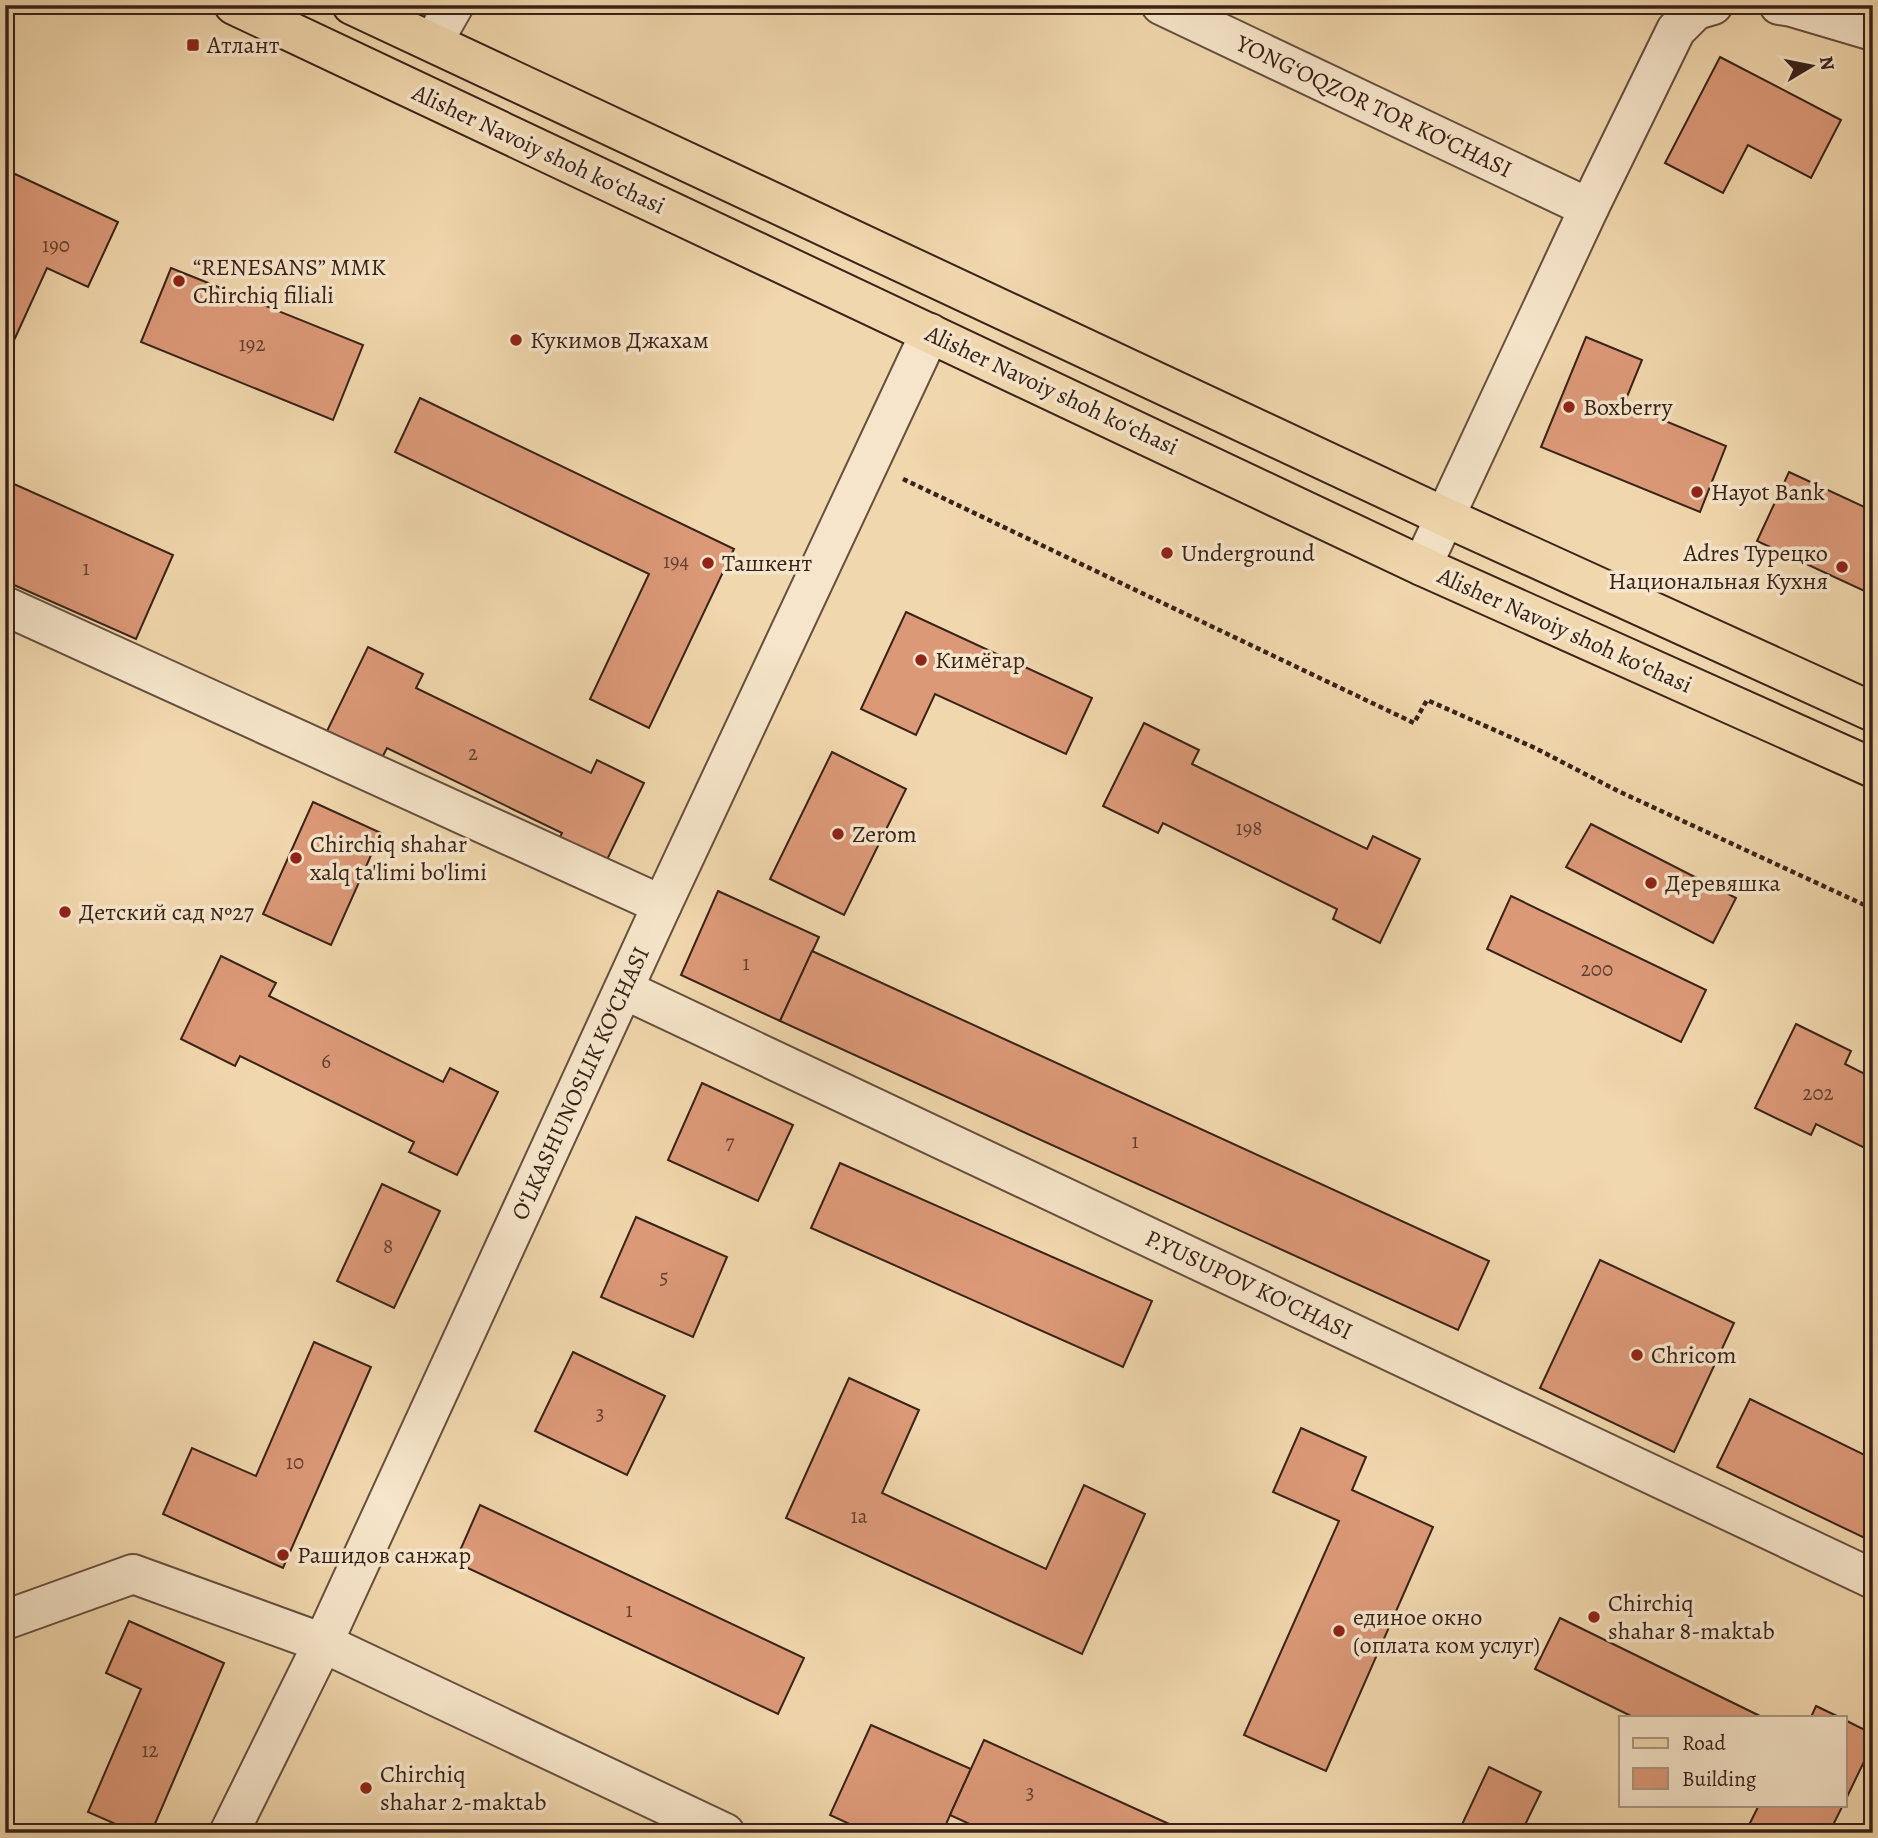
<svg xmlns="http://www.w3.org/2000/svg" width="1878" height="1838" font-family="Alegreya,serif">
<style>
.building{fill:#dc9978;stroke:#382219;stroke-width:2}
.lines{fill:none;stroke-linecap:round;stroke-linejoin:round}
.minor-casing{stroke:#664f3e;stroke-width:42}
.major-casing{stroke:#382219;stroke-width:42}
.path{stroke:#382219;stroke-width:4.5;stroke-dasharray:5 3.5;stroke-linecap:butt}
.minor{stroke:#f6e5ca;stroke-width:38}
.major{stroke:#f1d7ad;stroke-width:38}
.poi-dot{fill:#8f2418;stroke:#f6e5ca;stroke-width:2.5}
.labels{text-anchor:middle;stroke-width:7;stroke-linejoin:round;paint-order:stroke}
.number-label{font-size:21px;fill:#614031}
.poi-label{font-size:24px;fill:#382219;stroke:#f6e5ca;text-anchor:start}
.street-label{font-size:24px;fill:#382219;stroke:#f6e5ca}
</style>
<rect width="100%" height="100%" fill="#f1d7ad"/>
<filter id="stains"><feTurbulence type="fractalNoise" baseFrequency=".00286" numOctaves="4"/><feColorMatrix values="0 0 0 0 .2 0 0 0 0 .09 0 0 0 0 .02 0 0 0 .5 -.17"/></filter>
<radialGradient id="worn" r=".72"><stop offset=".6" stop-color="#630" stop-opacity="0"/><stop offset="1" stop-color="#630" stop-opacity=".3"/></radialGradient>
<g class="building">
<polygon points="1720,57 1841,120 1811,178 1748,145 1723,193 1665,163"/>
<polygon points="15,174 118,222 88,287 47,268 5,360 5,196"/>
<polygon points="171,268 363,345 333,420 141,342"/>
<polygon points="1586,337 1642,360 1624,404 1726,446 1700,512 1541,447"/>
<polygon points="420,398 734,549 649,728 590,699 649,574 395,452"/>
<polygon points="1789,472 1873,511 1873,595 1757,541"/>
<polygon points="5,480 173,555 136,639 5,581"/>
<polygon points="906,612 1092,698 1066,754 935,694 916,735 861,709"/>
<polygon points="368,647 423,674 416,688 591,773 597,760 644,783 604,866 557,843 562,833 387,748 382,758 327,731"/>
<polygon points="1144,723 1199,750 1192,764 1367,849 1373,836 1420,859 1380,943 1333,919 1337,909 1163,823 1158,833 1103,806"/>
<polygon points="832,752 906,789 844,915 770,879"/>
<polygon points="313,802 381,833 331,945 263,914"/>
<polygon points="1591,824 1736,898 1713,943 1566,867"/>
<polygon points="718,891 819,937 780,1021 681,975"/>
<polygon points="1511,896 1706,990 1681,1042 1487,949"/>
<polygon points="812,951 1489,1261 1458,1330 780,1021"/>
<polygon points="221,956 276,983 269,996 443,1082 450,1068 498,1092 457,1175 409,1152 414,1142 240,1056 235,1066 181,1039"/>
<polygon points="1796,1024 1851,1051 1845,1064 1873,1078 1873,1152 1816,1124 1811,1135 1755,1108"/>
<polygon points="702,1083 793,1125 758,1201 668,1160"/>
<polygon points="840,1163 1152,1301 1123,1367 811,1228"/>
<polygon points="382,1184 440,1211 394,1308 337,1281"/>
<polygon points="636,1217 727,1257 693,1337 601,1297"/>
<polygon points="1600,1260 1734,1323 1674,1452 1540,1388"/>
<polygon points="314,1342 371,1367 283,1568 163,1514 192,1448 256,1476"/>
<polygon points="573,1352 665,1396 627,1475 535,1431"/>
<polygon points="849,1378 919,1410 882,1493 1046,1569 1084,1485 1145,1514 1082,1654 786,1518"/>
<polygon points="1750,1399 1873,1459 1873,1542 1717,1467"/>
<polygon points="1301,1428 1366,1457 1352,1490 1433,1527 1326,1771 1244,1735 1339,1521 1273,1492"/>
<polygon points="480,1505 804,1658 778,1714 455,1562"/>
<polygon points="1560,1618 1762,1717 1633,1717 1535,1669"/>
<polygon points="129,1621 224,1663 151,1833 136,1833 88,1812 141,1689 106,1673"/>
<polygon points="1816,1706 1839,1717 1811,1717"/>
<polygon points="1845,1720 1873,1734 1873,1743 1845,1801"/>
<polygon points="871,1725 971,1769 942,1833 869,1833 830,1815"/>
<polygon points="984,1740 1189,1833 989,1833 950,1815"/>
<polygon points="1489,1767 1541,1792 1521,1833 1458,1833"/>
<polygon points="1759,1805 1843,1805 1829,1833 1745,1833"/>
</g>
<g class="lines">
<g class="minor-casing">
<g id="minor">
<path id="s1" d="M1161,5L1589,208"/>
<polyline points="1779,5 1792,7 1873,31"/>
<polyline points="433,42 454,5"/>
<polyline points="1422,566 1589,208 1676,30 1696,10 1713,5"/>
<polyline points="5,606 662,905"/>
<path id="s2" d="M625,990L1873,1579"/>
<polyline points="5,1620 133,1574 323,1643 725,1833"/>
<path id="s3" d="M229,1833L323,1643L662,905L930,333"/>
</g>
</g>
<g class="major-casing">
<g id="major">
<polyline points="234,5 1422,566 1873,768"/>
<polyline points="352,5 1445,517 1873,712"/>
</g>
</g>
<g class="path">
<polyline points="903,479 1414,723 1427,700 1535,748 1618,791 1873,909"/>
<polyline points="1873,939 1873,944"/>
</g>
<use href="#minor" class="minor"/>
<use href="#major" class="major"/>
</g>
<g class="poi-dot">
<rect x="186" y="38" width="14" height="14" rx="3.5"/>
<circle cx="179" cy="281" r="7"/>
<circle cx="516" cy="340" r="7"/>
<circle cx="1569" cy="407" r="7"/>
<circle cx="1697" cy="492" r="7"/>
<circle cx="1167" cy="553" r="7"/>
<circle cx="708" cy="563" r="7"/>
<circle cx="1842" cy="567" r="7"/>
<circle cx="921" cy="660" r="7"/>
<circle cx="838" cy="834" r="7"/>
<circle cx="296" cy="858" r="7"/>
<circle cx="1651" cy="883" r="7"/>
<circle cx="65" cy="912" r="7"/>
<circle cx="1637" cy="1355" r="7"/>
<circle cx="283" cy="1555" r="7"/>
<circle cx="1594" cy="1617" r="7"/>
<circle cx="1339" cy="1631" r="7"/>
<circle cx="366" cy="1788" r="7"/>
</g>
<g class="labels">
<g class="number-label">
<text x="56" y="252">190</text>
<text x="252" y="351">192</text>
<text x="676" y="568">194</text>
<text x="86" y="575">1</text>
<text x="473" y="760">2</text>
<text x="1249" y="835">198</text>
<text x="746" y="970">1</text>
<text x="1597" y="976">200</text>
<text x="326" y="1068">6</text>
<text x="1818" y="1100">202</text>
<text x="1135" y="1148">1</text>
<text x="730" y="1149">7</text>
<text x="388" y="1253">8</text>
<text x="664" y="1284">5</text>
<text x="600" y="1420">3</text>
<text x="295" y="1469">10</text>
<text x="859" y="1523">1a</text>
<text x="629" y="1617">1</text>
<text x="150" y="1757">12</text>
<text x="1030" y="1799">3</text>
</g>
<g class="poi-label">
<text x="207" y="53">Атлант</text>
<text x="193" y="275">“RENESANS” MMK<tspan x="193" dy="28">Chirchiq filiali</tspan></text>
<text x="530" y="348">Кукимов Джахам</text>
<text x="1583" y="415">Boxberry</text>
<text x="1711" y="500">Hayot Bank</text>
<text x="1181" y="561">Underground</text>
<text x="1828" y="561" text-anchor="end">Adres Турецко<tspan x="1828" dy="28">Национальная Кухня</tspan></text>
<text x="722" y="571">Ташкент</text>
<text x="935" y="668">Кимёгар</text>
<text x="852" y="842">Zerom</text>
<text x="310" y="852">Chirchiq shahar<tspan x="310" dy="28">xalq ta'limi bo'limi</tspan></text>
<text x="1665" y="891">Деревяшка</text>
<text x="79" y="920">Детский сад №27</text>
<text x="1651" y="1363">Chricom</text>
<text x="297" y="1563">Рашидов санжар</text>
<text x="1608" y="1611">Chirchiq<tspan x="1608" dy="28">shahar 8-maktab</tspan></text>
<text x="1353" y="1625">единое окно<tspan x="1353" dy="28">(оплата ком услуг)</tspan></text>
<text x="380" y="1782">Chirchiq<tspan x="380" dy="28">shahar 2-maktab</tspan></text>
</g>
<g class="street-label">
<text dy="8" stroke="none"><textPath href="#s1" startOffset="236">YONG‘OQZOR TOR KO‘CHASI</textPath></text>
<text transform="translate(539 149) rotate(25)" y="8">Alisher Navoiy shoh koʻchasi</text>
<text transform="translate(1052 390) rotate(25)" y="8">Alisher Navoiy shoh koʻchasi</text>
<text transform="translate(1565 630) rotate(24)" y="8">Alisher Navoiy shoh koʻchasi</text>
<text dy="8" stroke="none"><textPath href="#s3" startOffset="828">O‘LKASHUNOSLIK KO‘CHASI</textPath></text>
<text dy="8" stroke="none"><textPath href="#s2" startOffset="690">P.YUSUPOV KO'CHASI</textPath></text>
</g>
</g>
<rect width="1878" height="1838" fill="none" stroke="#f1d7ad" stroke-width="28"/>
<rect x="7" y="7" width="1864" height="1824" fill="none" stroke="#382219" stroke-width="3.5"/>
<rect x="14" y="14" width="1850" height="1810" fill="none" stroke="#382219" stroke-width="2"/>
<rect x="1619" y="1716" width="228" height="91" fill="#f6e5ca" stroke="#aa9783" stroke-width="2"/>
<rect x="1633" y="1738" width="35" height="10" fill="#f1d7ad" stroke="#aa9783" stroke-width="2"/>
<text x="1682" y="1750" font-size="21" fill="#382219">Road</text>
<rect x="1633" y="1768" width="35" height="21" fill="#dc9978" stroke="#aa9783" stroke-width="2"/>
<text x="1682" y="1786" font-size="21" fill="#382219">Building</text>
<g transform="translate(1811 66) rotate(80)" stroke="#f6e5ca" stroke-width="5" paint-order="stroke">
<path d="M0-5L12 26L0 18L-12 26Z" fill="#382219"/>
<text y="-10" font-size="19" font-weight="bold" text-anchor="middle" fill="#382219">N</text>
</g>
<rect width="100%" height="100%" filter="url(#stains)"/>
<rect width="100%" height="100%" fill="url(#worn)"/>
</svg>
